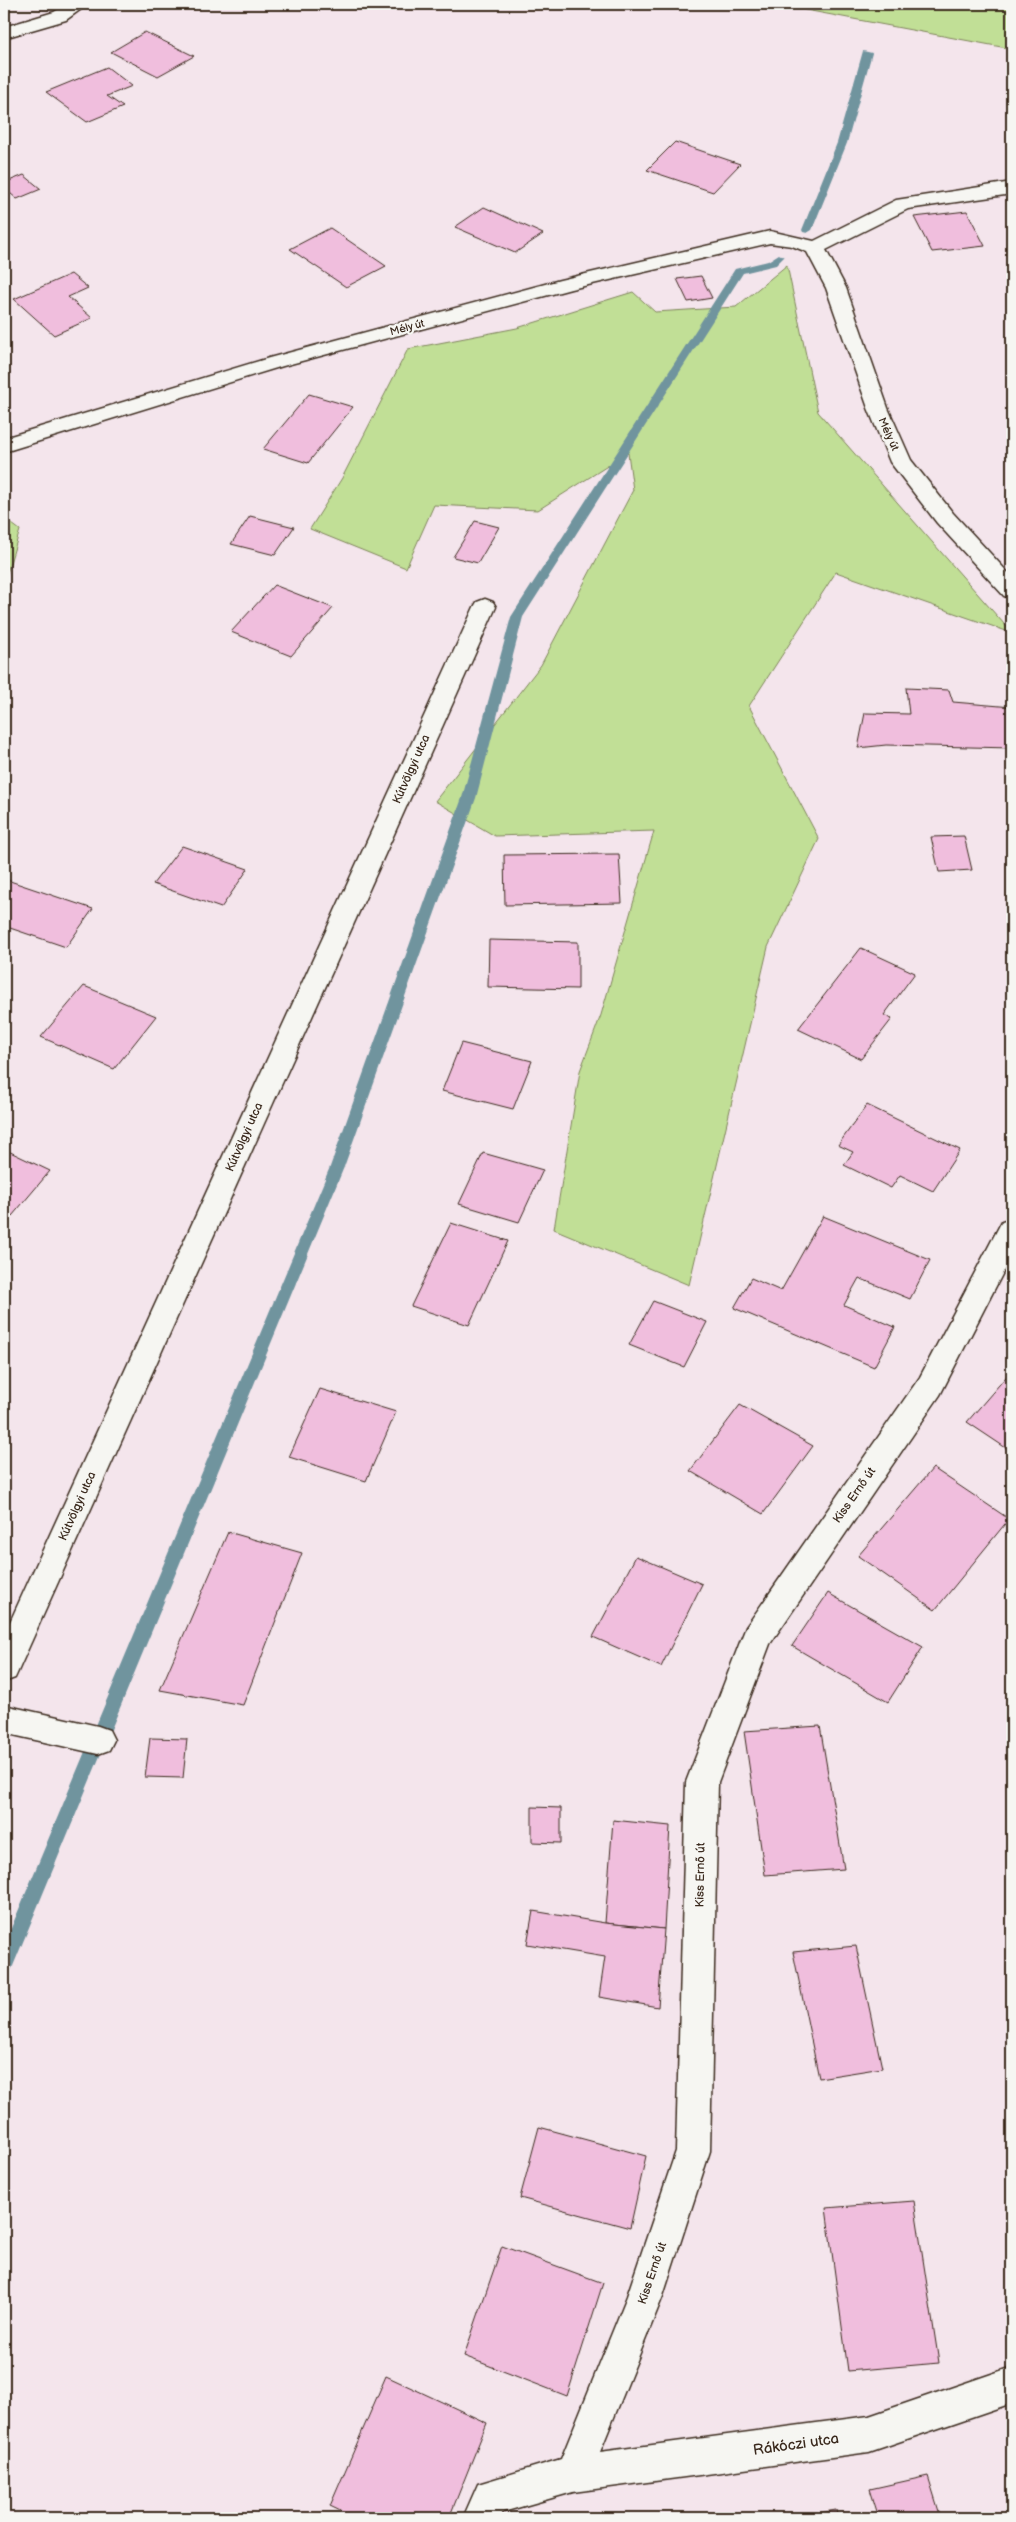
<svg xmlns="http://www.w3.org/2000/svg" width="1016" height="2522" font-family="'Balsamiq Sans',sans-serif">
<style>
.green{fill:#c1df96;stroke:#7e845a}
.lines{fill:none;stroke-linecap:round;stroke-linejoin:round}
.stream{fill:#70949e;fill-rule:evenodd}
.building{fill:#f0bedd;stroke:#3b2a1e}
.minor-casing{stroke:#3b2a1e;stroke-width:3}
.minor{fill:#f6f6f2;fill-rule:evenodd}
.labels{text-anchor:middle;stroke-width:4.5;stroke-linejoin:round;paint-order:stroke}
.far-street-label{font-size:11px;fill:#3b2a1e;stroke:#f6f6f2}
.street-label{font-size:12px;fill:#3b2a1e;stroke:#f6f6f2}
.near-street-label{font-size:15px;fill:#3b2a1e;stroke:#f6f6f2}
</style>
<rect width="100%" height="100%" fill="#f4e5ec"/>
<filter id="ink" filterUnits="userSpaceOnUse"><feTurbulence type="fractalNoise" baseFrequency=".02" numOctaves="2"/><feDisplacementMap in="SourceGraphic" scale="10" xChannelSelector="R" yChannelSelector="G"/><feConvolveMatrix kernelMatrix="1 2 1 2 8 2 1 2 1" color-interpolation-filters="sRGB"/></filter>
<g filter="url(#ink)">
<g class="green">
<polygon points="774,4 1012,4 1012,49"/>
<polygon points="787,265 818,412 1012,633 836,572 749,706 819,839 768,947 689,1285 554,1229 580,1071 601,1015 654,831 495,836 435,801 541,665 633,490 628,453 538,510 434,505 406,568 310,529 342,478 408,349 517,328 633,292 655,312 736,307"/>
<polygon points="4,518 20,530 4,583"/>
</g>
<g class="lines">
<g class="stream">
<polygon points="863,51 872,53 847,143 812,230 807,233 803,232 802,230 837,143"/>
<polygon points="779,254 784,257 776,265 743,273 523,617 476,798 344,1167 13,1966 10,1972 4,1975 4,1945 330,1167 462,798 511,617 735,269 768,261"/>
</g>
</g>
<g class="building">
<polygon points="145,32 194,56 158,76 111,52"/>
<polygon points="107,67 132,86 107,96 123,107 87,122 46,92"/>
<polygon points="675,142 740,164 713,192 647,170"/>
<polygon points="24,175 41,189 17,199 4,188 4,183"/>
<polygon points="484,207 543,234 515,253 455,227"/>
<polygon points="967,211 985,246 932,252 914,217"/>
<polygon points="330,228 386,266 346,287 290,249"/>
<polygon points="71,274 88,288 68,297 92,318 54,335 14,299"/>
<polygon points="701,276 712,298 688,302 677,279"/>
<polygon points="309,394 353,407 308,463 263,449"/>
<polygon points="250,516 294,527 275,555 231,544"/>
<polygon points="475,521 499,527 478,563 453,557"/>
<polygon points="274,585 333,608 291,656 231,632"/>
<polygon points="906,688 949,690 953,702 1012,707 1012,748 886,745 858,748 865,713 909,714"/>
<polygon points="964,836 972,870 939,872 931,837"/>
<polygon points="182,846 248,869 221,908 153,884"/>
<polygon points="619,854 622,903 505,905 504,855"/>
<polygon points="4,879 93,909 66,947 4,926"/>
<polygon points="489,940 578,942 578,989 488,987"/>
<polygon points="861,948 915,973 884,1015 892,1019 861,1059 798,1029"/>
<polygon points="84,986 156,1016 114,1069 41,1037"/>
<polygon points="461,1043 532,1061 513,1109 442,1091"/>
<polygon points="867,1105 960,1150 933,1191 900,1175 891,1188 844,1165 853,1152 838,1145"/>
<polygon points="4,1149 50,1171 12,1216 4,1211"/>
<polygon points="483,1153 543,1170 519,1222 459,1204"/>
<polygon points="823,1216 930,1260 910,1299 859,1278 844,1305 895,1327 874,1367 734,1308 751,1278 781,1291"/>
<polygon points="451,1223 508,1241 469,1325 411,1306"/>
<polygon points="653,1301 707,1322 684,1367 629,1345"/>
<polygon points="1012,1370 1012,1452 967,1422"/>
<polygon points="320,1389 396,1412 366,1481 289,1457"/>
<polygon points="740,1405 813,1446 763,1514 690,1471"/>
<polygon points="933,1468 1009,1519 935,1610 858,1556"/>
<polygon points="228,1532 302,1553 243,1705 160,1690"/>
<polygon points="636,1556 702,1584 661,1667 593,1637"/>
<polygon points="828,1593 923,1647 888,1702 792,1646"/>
<polygon points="820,1726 844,1869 765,1875 744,1731"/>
<polygon points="150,1738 187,1739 183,1778 145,1777"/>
<polygon points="532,1807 561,1808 561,1843 532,1842"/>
<polygon points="613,1820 670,1826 664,1929 605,1923"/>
<polygon points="533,1911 605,1923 664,1929 658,2007 599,1997 605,1957 527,1944"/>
<polygon points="856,1946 882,2068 819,2078 793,1952"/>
<polygon points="539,2127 646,2156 630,2228 520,2198"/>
<polygon points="914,2201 939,2363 848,2371 826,2208"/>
<polygon points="502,2246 603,2283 567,2396 464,2356"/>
<polygon points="386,2376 487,2423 449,2518 355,2518 330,2506"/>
<polygon points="928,2476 941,2518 879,2518 870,2489"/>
<polygon points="836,2510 838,2518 791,2518"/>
</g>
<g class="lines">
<g class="minor-casing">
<g id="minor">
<polygon points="67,4 88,4 66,20 4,38 4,27 54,12"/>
<polygon points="1012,182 1012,194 908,209 826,250 846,288 888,408 911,460 953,513 1012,577 1012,598 1004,596 937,523 890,462 868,408 826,288 807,252 792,246 770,243 571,289 283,366 4,452 4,438 269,358 560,280 770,231 814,241 896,200"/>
<polygon points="485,599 493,602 496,607 15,1678 4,1682 4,1635 474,607 477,602"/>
<polygon points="1012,1218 1012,1255 940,1395 770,1644 718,1782 710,2151 663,2296 600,2452 869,2416 1012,2367 1012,2403 869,2452 573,2492 503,2512 500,2518 463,2518 478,2484 561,2459 627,2296 676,2151 686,1782 742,1637 746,1627 920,1377 1002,1221"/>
<polygon points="4,1705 98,1726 109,1730 114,1740 109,1750 98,1754 4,1733"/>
</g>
</g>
<use href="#minor" class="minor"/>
</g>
</g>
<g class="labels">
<g class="far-street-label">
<text transform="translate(407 327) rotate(-15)" y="4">Mély út</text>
<text transform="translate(889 434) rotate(66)" y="4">Mély út</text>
</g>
<g class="street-label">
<text transform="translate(411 769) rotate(-66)" y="4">Kútvölgyi utca</text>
<text transform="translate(244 1137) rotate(-66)" y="4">Kútvölgyi utca</text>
<text transform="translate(854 1495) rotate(-55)" y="4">Kiss Ernő út</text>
<text transform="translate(77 1506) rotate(-66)" y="4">Kútvölgyi utca</text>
<text transform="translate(700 1875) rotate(-89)" y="4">Kiss Ernő út</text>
<text transform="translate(652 2273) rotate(-71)" y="4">Kiss Ernő út</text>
</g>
<g class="near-street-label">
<text transform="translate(796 2444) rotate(-8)" y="5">Rákóczi utca</text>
</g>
</g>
<rect width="1016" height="2522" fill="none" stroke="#f6f6f2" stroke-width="20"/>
<rect x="10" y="10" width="996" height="2502" fill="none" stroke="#3b2a1e" stroke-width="2" filter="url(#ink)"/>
</svg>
